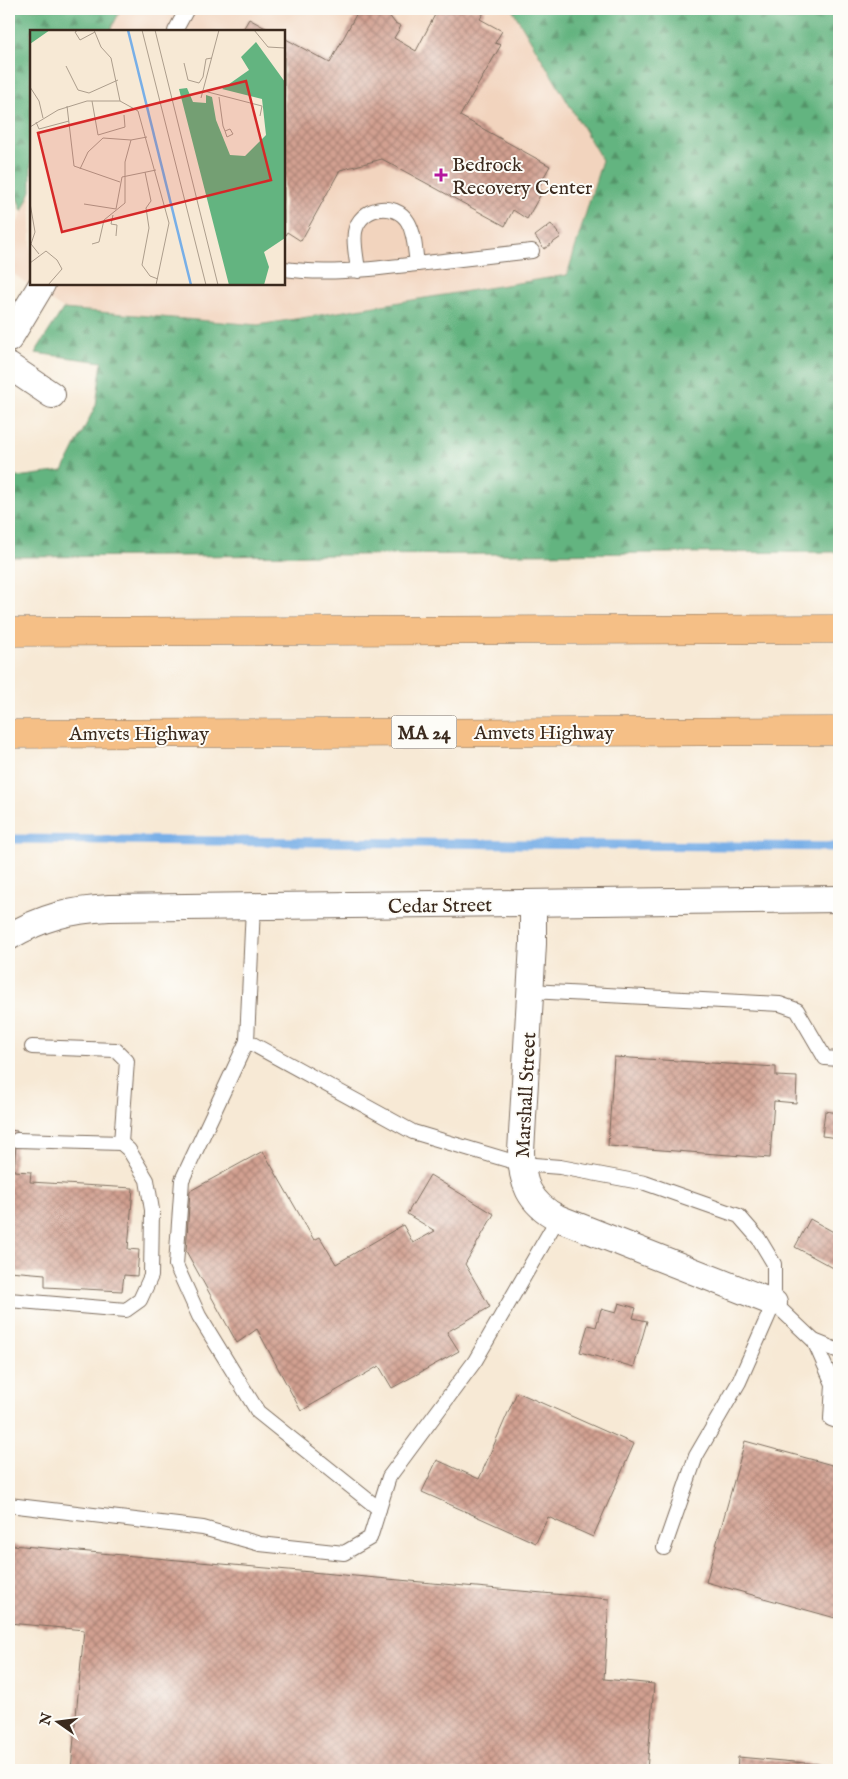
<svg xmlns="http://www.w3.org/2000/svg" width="848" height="1779" font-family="'IM FELL English',serif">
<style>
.built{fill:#f2d4be}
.forest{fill:url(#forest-firs);stroke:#4f6f4f}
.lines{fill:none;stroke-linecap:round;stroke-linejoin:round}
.stream{stroke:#78afe7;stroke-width:9}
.building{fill:url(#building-cross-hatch)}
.service-casing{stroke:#7d6d5e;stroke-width:16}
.minor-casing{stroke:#7d6d5e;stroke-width:28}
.motorway-casing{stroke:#7d6d5e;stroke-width:29}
.service{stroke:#fff;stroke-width:14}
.minor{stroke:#fff;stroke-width:26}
.motorway{stroke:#f5bf86;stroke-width:28}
.poi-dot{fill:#b5179e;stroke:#fdfcf7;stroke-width:2}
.labels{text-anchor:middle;stroke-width:4;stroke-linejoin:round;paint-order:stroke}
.shield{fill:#fdfcf7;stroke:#75695f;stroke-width:1}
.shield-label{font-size:19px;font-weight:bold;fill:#3b2a1e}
.poi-label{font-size:20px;fill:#3b2a1e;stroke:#fdfcf7;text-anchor:start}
.street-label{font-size:20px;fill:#3b2a1e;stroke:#fdfcf7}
.inset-river{fill:none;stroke:#78afe7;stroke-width:2.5}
.inset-road{fill:none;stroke:#ac9d8c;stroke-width:1}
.view{fill:#d62828;fill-opacity:0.15;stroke:#d62828;stroke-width:2.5}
.inset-edge{fill:none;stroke:#3b2a1e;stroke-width:2.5}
</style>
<defs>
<pattern id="forest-firs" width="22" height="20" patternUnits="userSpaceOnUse" patternTransform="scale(1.25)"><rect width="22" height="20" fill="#63b480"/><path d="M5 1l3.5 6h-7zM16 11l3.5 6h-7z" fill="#539368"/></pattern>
<pattern id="building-cross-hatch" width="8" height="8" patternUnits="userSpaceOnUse" patternTransform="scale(1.25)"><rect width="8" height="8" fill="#d2a091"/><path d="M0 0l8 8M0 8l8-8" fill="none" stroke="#ac8376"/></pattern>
</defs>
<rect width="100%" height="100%" fill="#fdfcf7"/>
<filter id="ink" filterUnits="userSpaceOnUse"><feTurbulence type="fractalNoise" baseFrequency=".02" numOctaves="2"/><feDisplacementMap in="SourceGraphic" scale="10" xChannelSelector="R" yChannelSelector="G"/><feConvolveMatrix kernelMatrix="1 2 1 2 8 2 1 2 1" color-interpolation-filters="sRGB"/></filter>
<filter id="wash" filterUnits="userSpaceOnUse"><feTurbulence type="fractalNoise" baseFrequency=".0096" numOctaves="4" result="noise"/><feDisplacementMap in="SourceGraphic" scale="20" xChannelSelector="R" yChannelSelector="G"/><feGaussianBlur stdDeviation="1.12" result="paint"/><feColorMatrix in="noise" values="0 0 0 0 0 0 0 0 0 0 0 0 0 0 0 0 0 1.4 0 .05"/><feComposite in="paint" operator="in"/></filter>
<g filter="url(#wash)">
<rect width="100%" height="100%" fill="#f7e9d5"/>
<polygon class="built" points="121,9 512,9 602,160 567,275 258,325 63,309 9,271 9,242 31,191 31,284 284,284 284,31 110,31"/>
<g class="forest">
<polygon points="9,9 121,9 110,31 31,31 31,191 22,211 9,176"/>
<polygon points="512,9 839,9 839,552 9,557 9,478 63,471 96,405 102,362 35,353 63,309 258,325 567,275 602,160"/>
</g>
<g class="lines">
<polyline class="stream" points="9,839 839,847"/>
</g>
<g id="blocks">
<g class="building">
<polygon points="359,9 377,9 388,14 395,23 401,26 394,38 416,51 438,9 486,9 480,19 502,31 495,43 501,45 460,116 550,166 537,189 542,192 527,219 513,210 505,226 382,159 340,170 301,241 287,232 284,237 284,38 330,63"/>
<polygon points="249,19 271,31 242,31"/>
<polygon points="551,224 561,237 544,249 535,236"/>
<polygon points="614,1057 776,1067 776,1076 797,1077 796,1103 774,1101 770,1158 608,1146"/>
<polygon points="825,1111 839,1113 839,1138 822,1136"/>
<polygon points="9,1130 17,1131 14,1171 31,1172 30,1182 133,1188 128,1249 139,1250 137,1276 124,1275 122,1291 45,1287 45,1274 9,1271"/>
<polygon points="263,1151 314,1240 320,1237 336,1264 403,1225 413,1243 435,1231 407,1214 430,1175 494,1214 465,1264 490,1307 447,1332 459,1351 392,1388 379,1366 301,1411 257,1329 237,1343 186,1251 190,1191"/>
<polygon points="810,1219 839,1235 839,1271 795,1247"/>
<polygon points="619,1303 636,1308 633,1318 647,1321 634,1367 580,1352 588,1325 596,1327 601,1309 616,1313"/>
<polygon points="517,1392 634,1444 593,1537 548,1517 536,1543 422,1492 437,1460 479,1479"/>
<polygon points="745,1441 839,1467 839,1619 706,1582"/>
<polygon points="12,1545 609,1599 604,1679 654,1684 647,1770 71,1770 84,1630 9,1623 9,1577"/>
<polygon points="738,1757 839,1766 839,1770 737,1770"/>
</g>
</g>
</g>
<g filter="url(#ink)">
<use href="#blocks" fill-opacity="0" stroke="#7d6d5e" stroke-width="1"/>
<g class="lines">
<g class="service-casing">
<g id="service">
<polyline points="175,31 187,9"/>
<polyline points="417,264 532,251"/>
<path d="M284,269C329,275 372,269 417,264C415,251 415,234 408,222C395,200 359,207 355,232C353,244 357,259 358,271"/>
<polyline points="253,907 247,1041 182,1180 176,1265 199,1316 258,1412 379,1509"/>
<polyline points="530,991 780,1004 797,1010 825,1058 839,1059"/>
<polyline points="247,1041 413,1132 521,1164 560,1167 645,1183 739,1216 759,1239 774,1264 774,1303 739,1382 696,1456 664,1548"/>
<polyline points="32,1047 116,1050 127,1061 121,1143"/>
<polyline points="9,1300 126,1310 140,1300 151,1276 152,1210 147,1180 129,1150 121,1143 17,1140"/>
<polyline points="774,1303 814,1341 833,1384 831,1419 839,1422"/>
<polyline points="814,1341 839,1351"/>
<polyline points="9,1505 203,1528 260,1544 344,1553 370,1538 389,1477 475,1361 558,1218"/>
</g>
</g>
<g class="minor-casing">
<g id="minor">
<polyline points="9,339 42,284"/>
<polyline points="9,366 52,395"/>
<path d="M533,904V944L521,1151C521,1182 529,1203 558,1218L774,1303"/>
<path d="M9,937C42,917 71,910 109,908L839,899"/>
</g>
</g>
<g class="motorway-casing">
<g id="motorway">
<polyline points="9,632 839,629"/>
<polyline points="9,734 839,731"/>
</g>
</g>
<use href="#service" class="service"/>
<use href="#minor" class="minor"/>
<use href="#motorway" class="motorway"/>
</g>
</g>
<path class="poi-dot" d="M438.5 167.5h5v5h5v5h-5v5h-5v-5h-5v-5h5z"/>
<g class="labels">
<rect class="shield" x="391.5" y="715.5" width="65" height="33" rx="4"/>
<g class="shield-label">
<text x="424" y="739">MA 24</text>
</g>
<g class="poi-label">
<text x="452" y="171">Bedrock<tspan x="452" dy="23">Recovery Center</tspan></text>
</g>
<g class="street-label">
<text x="544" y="739">Amvets Highway</text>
<text x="139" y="740">Amvets Highway</text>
<text transform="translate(440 905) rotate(-1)" y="7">Cedar Street</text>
<text transform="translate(525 1095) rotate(-87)" y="7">Marshall Street</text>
</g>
</g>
<g transform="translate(30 30)">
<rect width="255" height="255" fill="#f7e9d5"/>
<path d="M0,0H20L0,14ZM226,12L255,52V208L234,222L239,237L234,255H199L149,59L157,58L163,72L176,73V65L182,67L186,90L200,125L215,126L236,105L232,69L192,59L219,40L211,27Z" fill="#63b480"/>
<path class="inset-river" d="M98,0L161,255"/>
<path class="inset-road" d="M48,0L45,2L50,10L65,2M64,0L71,17L81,28L90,71M112,0L176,255M125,0L188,255M224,0L238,17L255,18M154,33L158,50L169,53L173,47L176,29L182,28M36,36L48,60L59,63L88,50M0,57L9,71L13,88M174,61L232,76L230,86M189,67L193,96L195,101L197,107L203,104L200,99L195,101M171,68L189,0M62,71L68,105L95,97L94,85M37,76L44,136L90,152M6,92L9,99L39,91M0,97L28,80L57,71H90L108,81L139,193L126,255M50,139L58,122L73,108L101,110L117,107M115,142L121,171L116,178L119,198L112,235L120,246L128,249M0,173L5,202L1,214L9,224M54,174L86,179M86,179L92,147L126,140M83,185L81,194L87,195L86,206M62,214L69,212L74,190L95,173V132L101,110M0,233L16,221L27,230L32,239L18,255"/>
<path class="view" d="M216,51L241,150L32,202L8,103Z"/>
<rect width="255" height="255" class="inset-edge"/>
</g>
<rect width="848" height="1779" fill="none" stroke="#fdfcf7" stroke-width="30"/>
<g transform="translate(58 1722) rotate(284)" stroke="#fdfcf7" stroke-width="4" paint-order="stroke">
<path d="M0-4L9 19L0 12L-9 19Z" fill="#3b2a1e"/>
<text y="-8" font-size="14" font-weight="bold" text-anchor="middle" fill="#3b2a1e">N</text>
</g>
</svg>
